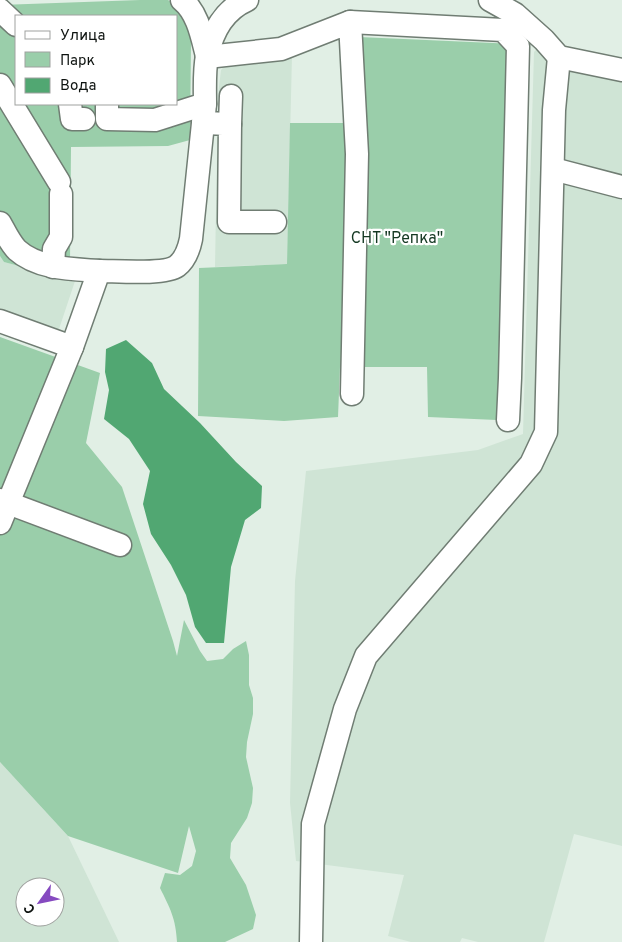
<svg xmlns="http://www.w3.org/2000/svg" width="622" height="942" font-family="Overpass,sans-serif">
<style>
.built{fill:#cfe4d5;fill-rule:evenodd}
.green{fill:#9aceaa;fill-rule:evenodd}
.water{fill:#51a772}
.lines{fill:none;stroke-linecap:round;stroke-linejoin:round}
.minor-casing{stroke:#707d73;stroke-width:25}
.minor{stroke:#fff;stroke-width:22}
.labels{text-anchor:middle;stroke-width:4.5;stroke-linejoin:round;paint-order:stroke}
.park-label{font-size:16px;fill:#143822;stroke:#fff}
</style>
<rect width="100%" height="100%" fill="#e1efe5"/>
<g class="built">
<polygon points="550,35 567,50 622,61 622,846 574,834 544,942 478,942 462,938 460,942 411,942 388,936 404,875 296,861 290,803 295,581 306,471 478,450 523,434 534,52"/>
<polygon points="292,55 287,264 215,267 218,95 221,70 228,62"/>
<polygon points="0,256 4,262 75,281 58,332 0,311"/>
<path d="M0,762L68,836L119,942H0ZM25,887H55V917H25Z"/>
</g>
<g class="green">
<path d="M140,0H168L183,10L189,25L191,41L190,140L168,146L71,147L70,262L64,278L4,262L0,256V5ZM16,16H176V104H16Z"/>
<polygon points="359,37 515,44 497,420 428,417 427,367 340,367 338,417 284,421 198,416 199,268 287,264 290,123 358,123"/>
<path d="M0,337L100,373L86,443L122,487L173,641L177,656L184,620L200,651L207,661L223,659L233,649L246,641L249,655V685L253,698V714L247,742L246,757L253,788L252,803L247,818L231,843L230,858L246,885L256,915L253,929L225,942H177C176,919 170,908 160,888L165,873L180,875L192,866L196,851L189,826L178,873L68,836L0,762Z"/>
</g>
<polygon class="water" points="126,340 152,363 164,389 200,423 236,462 262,486 261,508 245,520 231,567 224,643 206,643 195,627 186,595 171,565 151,534 143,504 150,471 129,439 104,419 109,390 105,372 106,349"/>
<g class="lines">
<g class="minor-casing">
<g id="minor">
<path d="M182,0C198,13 202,37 207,56"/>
<polyline points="490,0 515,14 544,40 559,57 622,70"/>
<polyline points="0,10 16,25"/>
<polyline points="350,22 503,30 518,46 510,378 508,420"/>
<polyline points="207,57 281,49 350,22 357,154 352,394"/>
<polyline points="0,85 59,182"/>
<polyline points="70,104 72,119 84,119"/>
<path d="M107,104V119L155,120L205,104C205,88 204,71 207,56C212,33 224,10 247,0"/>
<polyline points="203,123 230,124 229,222 275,222"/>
<polyline points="230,124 231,96"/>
<polyline points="553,169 622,187"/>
<path d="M0,223C5,232 10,243 17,250C38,269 73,269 99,271"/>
<polyline points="53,267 54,249 61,237 61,194"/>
<polyline points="0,321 72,347"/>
<polyline points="0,500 120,545"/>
<path d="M0,523L72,347L99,271C116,271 165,275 177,266C186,259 189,249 191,239L205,104"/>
<polyline points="311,942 313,824 345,709 366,656 531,464 546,432 554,110 559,57"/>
</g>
</g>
<use href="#minor" class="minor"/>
</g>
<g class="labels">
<g class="park-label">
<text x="397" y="243">СНТ "Репка"</text>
</g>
</g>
<rect x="15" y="15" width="162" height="90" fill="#ffffff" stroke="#9fa19f"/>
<rect x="25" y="31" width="25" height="8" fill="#ffffff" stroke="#9fa19f"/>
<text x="60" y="40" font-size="15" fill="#0e1310">Улица</text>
<rect x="25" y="52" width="25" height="15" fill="#9aceaa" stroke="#9fa19f"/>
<text x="60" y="65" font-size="15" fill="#0e1310">Парк</text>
<rect x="25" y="78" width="25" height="15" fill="#51a772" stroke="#9fa19f"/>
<text x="60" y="90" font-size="15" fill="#0e1310">Вода</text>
<g transform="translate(40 902) rotate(237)"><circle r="24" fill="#ffffff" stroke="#9fa19f"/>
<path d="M0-4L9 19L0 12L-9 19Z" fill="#864ac0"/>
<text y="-8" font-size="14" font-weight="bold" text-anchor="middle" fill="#0e1310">С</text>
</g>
</svg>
